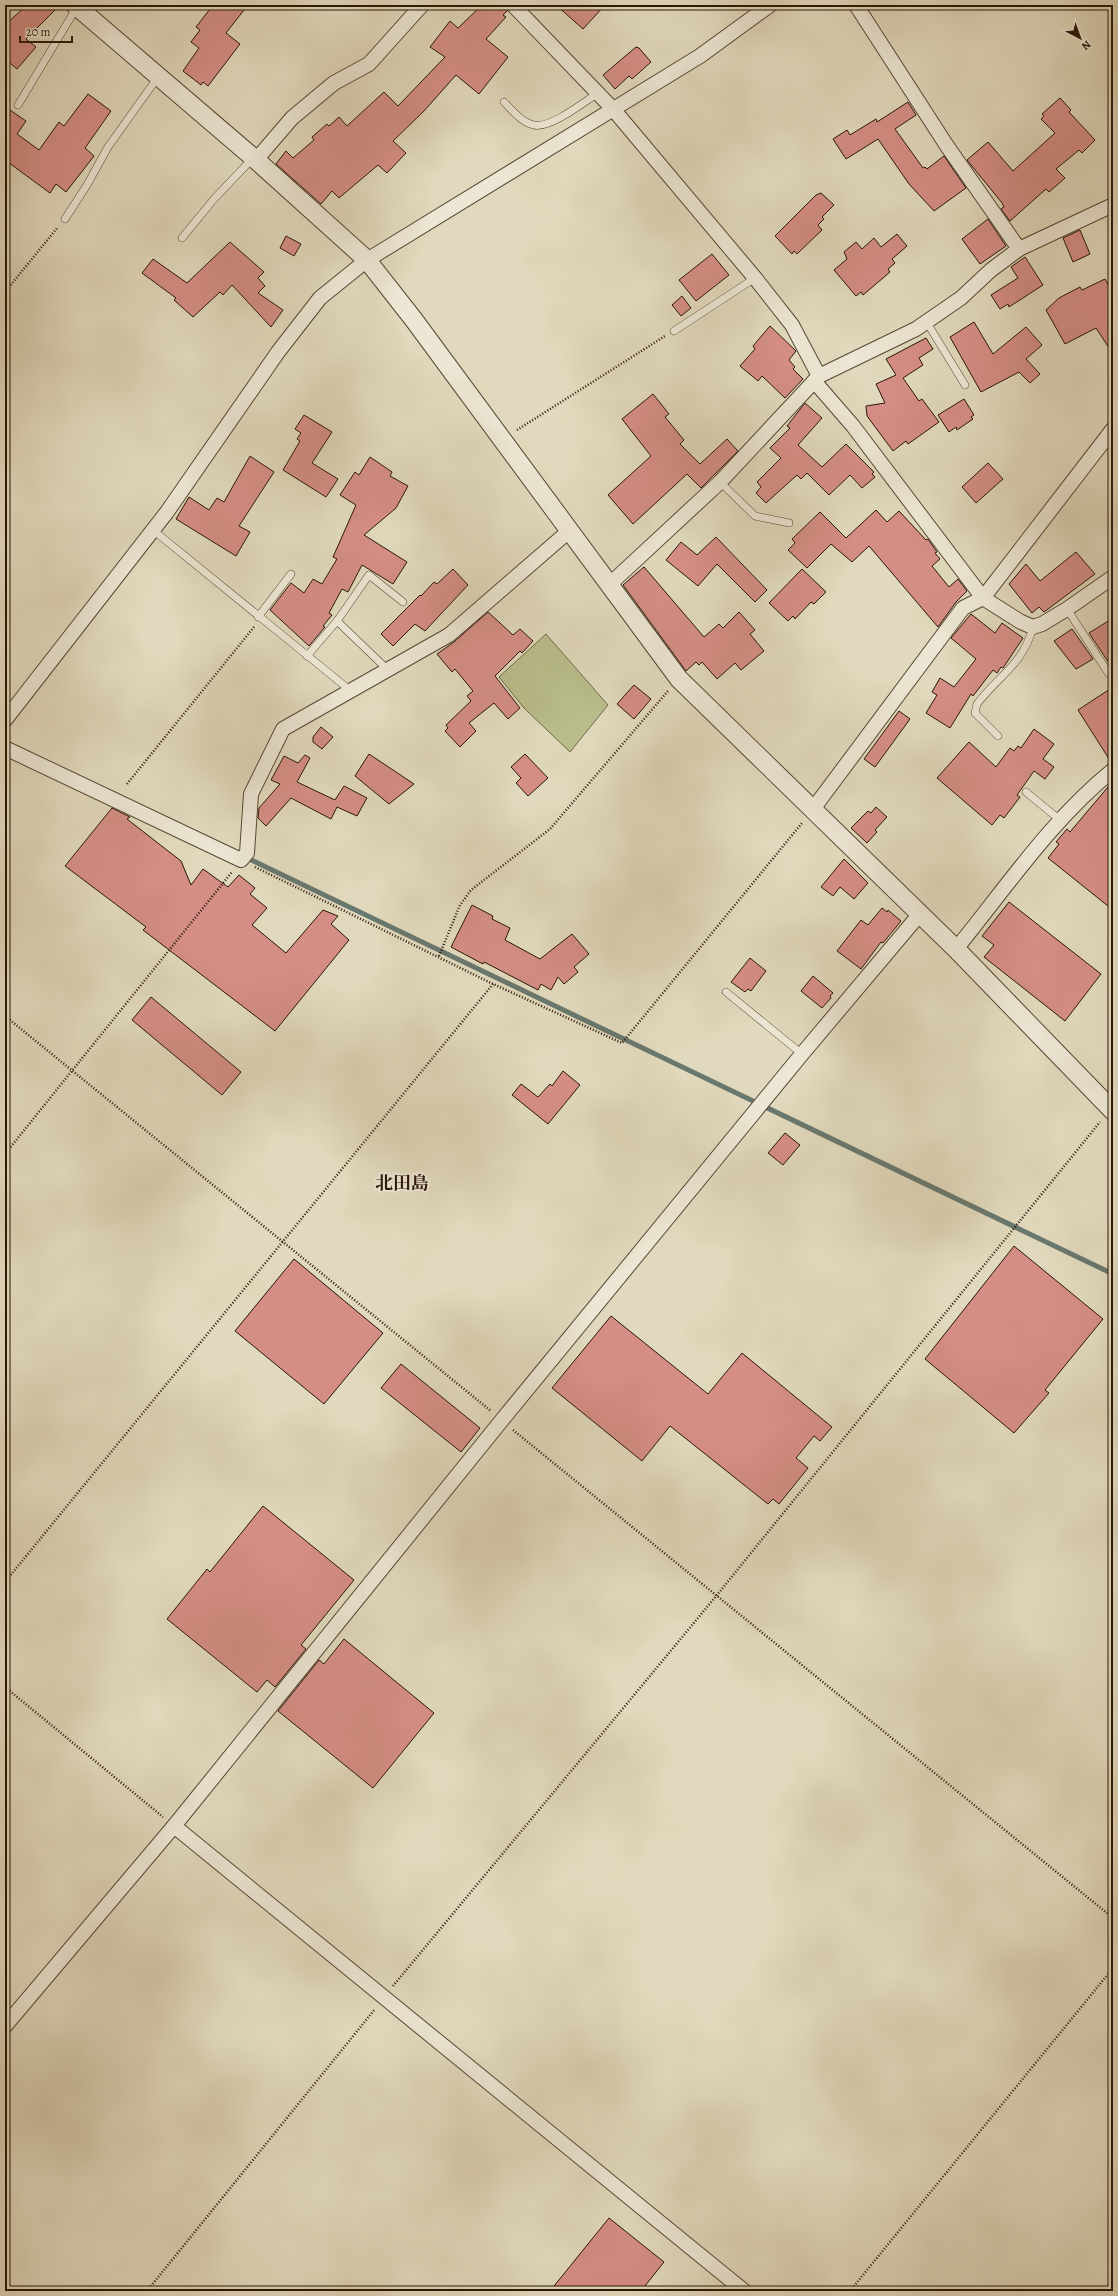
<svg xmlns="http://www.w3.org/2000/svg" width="1118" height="2296" font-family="Alegreya,'Noto Serif JP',serif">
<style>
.green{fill:#b9bd8c;stroke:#706a4a}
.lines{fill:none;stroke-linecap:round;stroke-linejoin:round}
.stream{stroke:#69786e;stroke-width:5}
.building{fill:#d58e86;stroke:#281607}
.service-casing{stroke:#564734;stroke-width:8}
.minor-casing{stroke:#564734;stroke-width:16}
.tertiary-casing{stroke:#564734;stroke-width:20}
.path{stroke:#281607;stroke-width:2.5;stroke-dasharray:1 2;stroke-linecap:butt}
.service{stroke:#ece6d4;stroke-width:7}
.minor{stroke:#ece6d4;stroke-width:14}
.tertiary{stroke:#ece6d4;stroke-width:18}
.labels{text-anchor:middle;stroke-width:4;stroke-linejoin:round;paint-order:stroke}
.quarter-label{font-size:18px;font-weight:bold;fill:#281607;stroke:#ece6d4}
</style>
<rect width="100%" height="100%" fill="#e1d9bd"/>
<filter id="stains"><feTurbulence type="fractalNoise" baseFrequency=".005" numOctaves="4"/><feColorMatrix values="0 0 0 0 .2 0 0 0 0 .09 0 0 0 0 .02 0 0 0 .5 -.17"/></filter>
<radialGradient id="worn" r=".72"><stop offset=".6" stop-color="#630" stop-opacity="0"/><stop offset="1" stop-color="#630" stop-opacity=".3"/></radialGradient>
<polygon class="green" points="546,634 608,705 570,752 524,708 499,677"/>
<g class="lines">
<polyline class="stream" points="245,857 1113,1274"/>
</g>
<g class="building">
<polygon points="27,5 60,5 26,39 36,47 17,69 5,59 5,25"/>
<polygon points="213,5 237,5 244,10 226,33 240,44 208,86 203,82 201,85 183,71 199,48 191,42 200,30 196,27"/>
<polygon points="482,5 505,5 507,11 503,15 506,17 486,39 508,57 479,94 456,75 424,111 393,141 406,153 387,173 378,165 339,198 332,191 321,204 276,164 286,151 293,158 314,140 312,137 327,124 329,126 339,117 347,126 384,92 398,106 445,57 430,47 450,21 458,28"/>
<polygon points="556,5 605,5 583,29"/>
<polygon points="636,47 639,48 651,62 632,79 629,76 615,89 603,75"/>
<polygon points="88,94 111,111 85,148 94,156 66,192 56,184 50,193 5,160 5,117 10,110 26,121 17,134 39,150 59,122 64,126"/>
<polygon points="1060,98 1071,110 1069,112 1095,140 1082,153 1079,150 1056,169 1065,178 1049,192 1046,189 1010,221 1001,209 1004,207 1002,203 967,160 988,142 1013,171 1055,133 1041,119 1044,116 1042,114"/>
<polygon points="908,102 916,115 895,129 923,168 925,167 927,169 944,156 966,188 934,211 909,184 878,139 846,159 833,139 847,130 850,135 876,119 877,122"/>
<polygon points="821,193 834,205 822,217 824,219 818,225 822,230 797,254 794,251 792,254 775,236 816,195"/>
<polygon points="988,219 1006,246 980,264 962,239"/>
<polygon points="1080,230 1090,254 1073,262 1063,238"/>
<polygon points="897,234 907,246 892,259 895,263 888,269 890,272 863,295 861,292 856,296 834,270 847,259 844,252 856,242 862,249 874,238 881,247"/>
<polygon points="286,236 301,244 294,256 280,248"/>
<polygon points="230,242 264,272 258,278 265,286 258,293 283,310 271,327 232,285 223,295 220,292 193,317 174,300 176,298 142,273 153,259 187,283"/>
<polygon points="712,254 729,275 696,301 679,280"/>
<polygon points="1025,257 1043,285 1009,307 1008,304 1000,309 991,295 1018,278 1011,267"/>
<polygon points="1105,279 1113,294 1113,354 1096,328 1065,344 1046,310 1059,298 1080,287 1082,290"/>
<polygon points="682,296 691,308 681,316 672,305"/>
<polygon points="974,322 993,354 1026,327 1042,345 1026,359 1040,374 1030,383 1019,372 981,392 950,337"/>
<polygon points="770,326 796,351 789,360 795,367 793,369 803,379 785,398 762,376 758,381 740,366 755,349 753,346"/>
<polygon points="926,338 933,349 919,358 923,365 903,378 919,401 922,399 939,422 908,444 906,441 893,451 867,416 866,406 885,403 876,384 896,375 886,359"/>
<polygon points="653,394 669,414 665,417 684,440 680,444 700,464 727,439 738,451 701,488 687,474 633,524 608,495 651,456 622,419"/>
<polygon points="964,399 974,415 971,417 973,419 957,430 956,427 949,432 938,415"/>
<polygon points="805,403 822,418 798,445 822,467 846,444 874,472 872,474 875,477 862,488 850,475 829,495 807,473 801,479 797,475 766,503 756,493 761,487 757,482 781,458 770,448 790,428 787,426"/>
<polygon points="304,415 332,432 312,463 338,479 326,497 283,470 300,441 297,439 301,433 295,429"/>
<polygon points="250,456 274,472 239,526 250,532 236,556 176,519 189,497 209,510 217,498 224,502"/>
<polygon points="370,457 392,472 390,476 408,486 396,508 364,535 407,562 393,584 362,565 348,592 342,589 329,613 332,615 323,626 325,627 309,646 270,610 291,583 304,593 313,579 322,584 337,559 333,557 356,505 340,495 355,472 359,475"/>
<polygon points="988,463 1003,479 976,503 962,487"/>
<polygon points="876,510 887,522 899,511 926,540 928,539 937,552 935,553 940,559 932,566 949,587 958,579 967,591 956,602 938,627 869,546 852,562 831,544 807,568 788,550 795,543 792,539 820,512 846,538"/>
<polygon points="716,537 767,590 755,602 717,564 698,586 666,560 681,542 697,555"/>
<polygon points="1076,552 1095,574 1044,612 1039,607 1032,613 1009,584 1026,564 1040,581"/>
<polygon points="644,567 704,637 719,624 723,628 739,612 755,630 750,634 764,651 741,670 735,663 717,679 702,662 699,665 696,662 686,671 623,585"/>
<polygon points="453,569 468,585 425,631 415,624 393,646 381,634 420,595 421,596 434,582 437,584"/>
<polygon points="802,569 826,592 814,604 811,602 795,619 793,616 788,621 769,603"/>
<polygon points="488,612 513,635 520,629 533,641 522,653 520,651 495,676 520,708 508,719 494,703 469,723 476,731 460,747 445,731 448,728 446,725 471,701 467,696 473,691 455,669 452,672 437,654 454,642"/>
<polygon points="971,614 995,633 1002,623 1023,638 1003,668 1001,667 997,673 993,670 973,696 971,694 950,728 926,713 937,695 932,692 940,678 954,687 976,659 951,638"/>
<polygon points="1113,618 1113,669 1089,633"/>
<polygon points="1072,629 1093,659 1076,669 1054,641"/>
<polygon points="634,685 651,699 634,719 617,704"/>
<polygon points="1113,687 1113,762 1111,762 1078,710"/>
<polygon points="899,711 910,719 875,767 864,759"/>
<polygon points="321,727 333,737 322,749 313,742 313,737"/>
<polygon points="1034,729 1054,744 1043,759 1054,767 1045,779 1034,771 1017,795 1020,797 1004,818 1000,815 992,825 937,778 969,742 996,767 1010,748 1014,751 1018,746 1021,748"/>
<polygon points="369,754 414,784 389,804 355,776"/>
<polygon points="525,754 548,778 528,796 516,783 521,778 511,767"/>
<polygon points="305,755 310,758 297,782 335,800 344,786 367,798 357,816 337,807 331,819 291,798 266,826 258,818 259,808 280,784 271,780 284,756 298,763"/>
<polygon points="1113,781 1113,910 1048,858 1059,844 1056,842 1067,829 1070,832"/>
<polygon points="876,807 887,817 875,830 877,832 867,843 851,828 868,811 871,813"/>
<polygon points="112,808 130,817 127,819 181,861 191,885 203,869 228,887 239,875 255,888 250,894 267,908 252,925 286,953 323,910 338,916 331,924 349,940 275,1031 143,930 146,927 65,866"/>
<polygon points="844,859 868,883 854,899 840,887 833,896 821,887"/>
<polygon points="1009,902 1101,974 1065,1021 984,957 994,945 982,936"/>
<polygon points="472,905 493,916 492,919 510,928 505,940 540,959 572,934 589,954 574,967 578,972 564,984 558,977 551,990 541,984 538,990 484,962 483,964 451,947"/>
<polygon points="882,908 887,912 888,910 901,921 883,943 881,942 861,969 837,951 861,920 868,925"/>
<polygon points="750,958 766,971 751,991 748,989 745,992 731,982"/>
<polygon points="813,976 833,993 830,996 831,998 822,1008 801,991"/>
<polygon points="151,997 241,1072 222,1095 132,1020"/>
<polygon points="563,1071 580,1085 548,1124 512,1095 521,1084 538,1097 550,1084 552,1086"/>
<polygon points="785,1133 800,1145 783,1165 768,1153"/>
<polygon points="1014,1246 1103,1319 1045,1390 1049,1393 1014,1433 925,1359"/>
<polygon points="294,1259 383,1333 324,1404 235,1331"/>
<polygon points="611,1316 708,1394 742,1353 832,1427 820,1441 814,1436 796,1458 808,1468 779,1504 773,1499 768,1504 670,1426 642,1461 552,1388"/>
<polygon points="401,1364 480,1428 461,1452 381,1388"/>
<polygon points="263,1506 354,1580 301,1645 306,1649 275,1687 267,1680 257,1692 167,1619 207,1569 210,1572"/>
<polygon points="344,1639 434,1713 373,1788 278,1711 319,1660 324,1664"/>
<polygon points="609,2218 664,2262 641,2291 550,2291"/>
</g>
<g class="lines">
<g class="service-casing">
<g id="service">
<path d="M504,102C512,110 522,123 534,125C550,129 584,102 598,93"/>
<polyline points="18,105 77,7"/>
<polyline points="65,219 87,185 108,147 158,77"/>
<polyline points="182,238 214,199 253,158"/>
<polyline points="926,321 965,385"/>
<polyline points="674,331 755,278"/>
<polyline points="720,482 755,516 789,523"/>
<polyline points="153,530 351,691"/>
<polyline points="1067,609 1109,674"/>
<polyline points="258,617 291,574"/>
<polyline points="337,621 388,670"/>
<polyline points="307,656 337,621 369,575 403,602"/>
<path d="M998,736L975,713L977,704C999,675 1023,665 1033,627"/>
<polyline points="1026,792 1060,820"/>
<polyline points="726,992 802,1054"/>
</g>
</g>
<g class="minor-casing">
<g id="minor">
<polyline points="513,5 613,109 755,278 792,325 819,376"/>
<polyline points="856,5 947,146 1019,249"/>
<polyline points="256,160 292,118 334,83 369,64 422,5"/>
<polyline points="814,381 853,426 983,598 1021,622 1033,627 1042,624 1067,609 1113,577"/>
<polyline points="609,585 720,482 819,376 916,329 961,298 991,270 1019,249 1113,205"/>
<polyline points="5,720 167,512 278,352 320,298 367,260 700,56 770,5"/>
<polyline points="5,748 241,860 247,853 251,794 283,729 449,635 569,531"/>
<polyline points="813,809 963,608 983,598 1113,429"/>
<path d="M956,949C1005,889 1052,819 1113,770"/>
<polyline points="174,1826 744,2291"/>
<polyline points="5,2026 174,1826 502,1420 802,1054 919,915"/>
</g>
</g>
<g class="tertiary-casing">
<polyline id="tertiary" points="75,5 256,160 367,260 414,320 679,679 956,949 1113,1111"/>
</g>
<g class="path">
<polyline points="5,292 58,227"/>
<polyline points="517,430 665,336"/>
<polyline points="127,784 254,627"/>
<polyline points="255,867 493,984 622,1043 802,823"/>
<polyline points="439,956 460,905 471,890 550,829 668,691"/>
<polyline points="5,1016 491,1411"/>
<polyline points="5,1154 232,872"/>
<polyline points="513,1430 1113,1918"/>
<polyline points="5,1582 493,984"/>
<polyline points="5,1687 163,1817"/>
<polyline points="393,1986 717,1595 1100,1122"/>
<polyline points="147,2291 375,2009"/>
<polyline points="850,2291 1113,1968"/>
</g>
<use href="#service" class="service"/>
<use href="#minor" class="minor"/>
<use href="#tertiary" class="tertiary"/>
</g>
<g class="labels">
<g class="quarter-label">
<text x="402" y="1189">北田島</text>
</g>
</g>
<rect width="1118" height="2296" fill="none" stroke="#e1d9bd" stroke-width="20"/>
<rect x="6" y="6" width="1106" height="2284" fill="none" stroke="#281607" stroke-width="2"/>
<rect x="10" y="10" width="1098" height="2276" fill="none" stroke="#281607"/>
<g transform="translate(1080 38) rotate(139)" stroke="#ece6d4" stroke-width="3" paint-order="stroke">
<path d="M0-3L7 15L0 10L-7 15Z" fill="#281607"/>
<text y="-6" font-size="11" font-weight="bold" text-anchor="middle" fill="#281607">N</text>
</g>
<path d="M20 36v6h52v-6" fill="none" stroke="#281607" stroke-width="2"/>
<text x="26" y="36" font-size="12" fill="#281607" stroke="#ece6d4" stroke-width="3" paint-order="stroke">20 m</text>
<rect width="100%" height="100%" filter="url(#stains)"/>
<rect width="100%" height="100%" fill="url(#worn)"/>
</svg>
